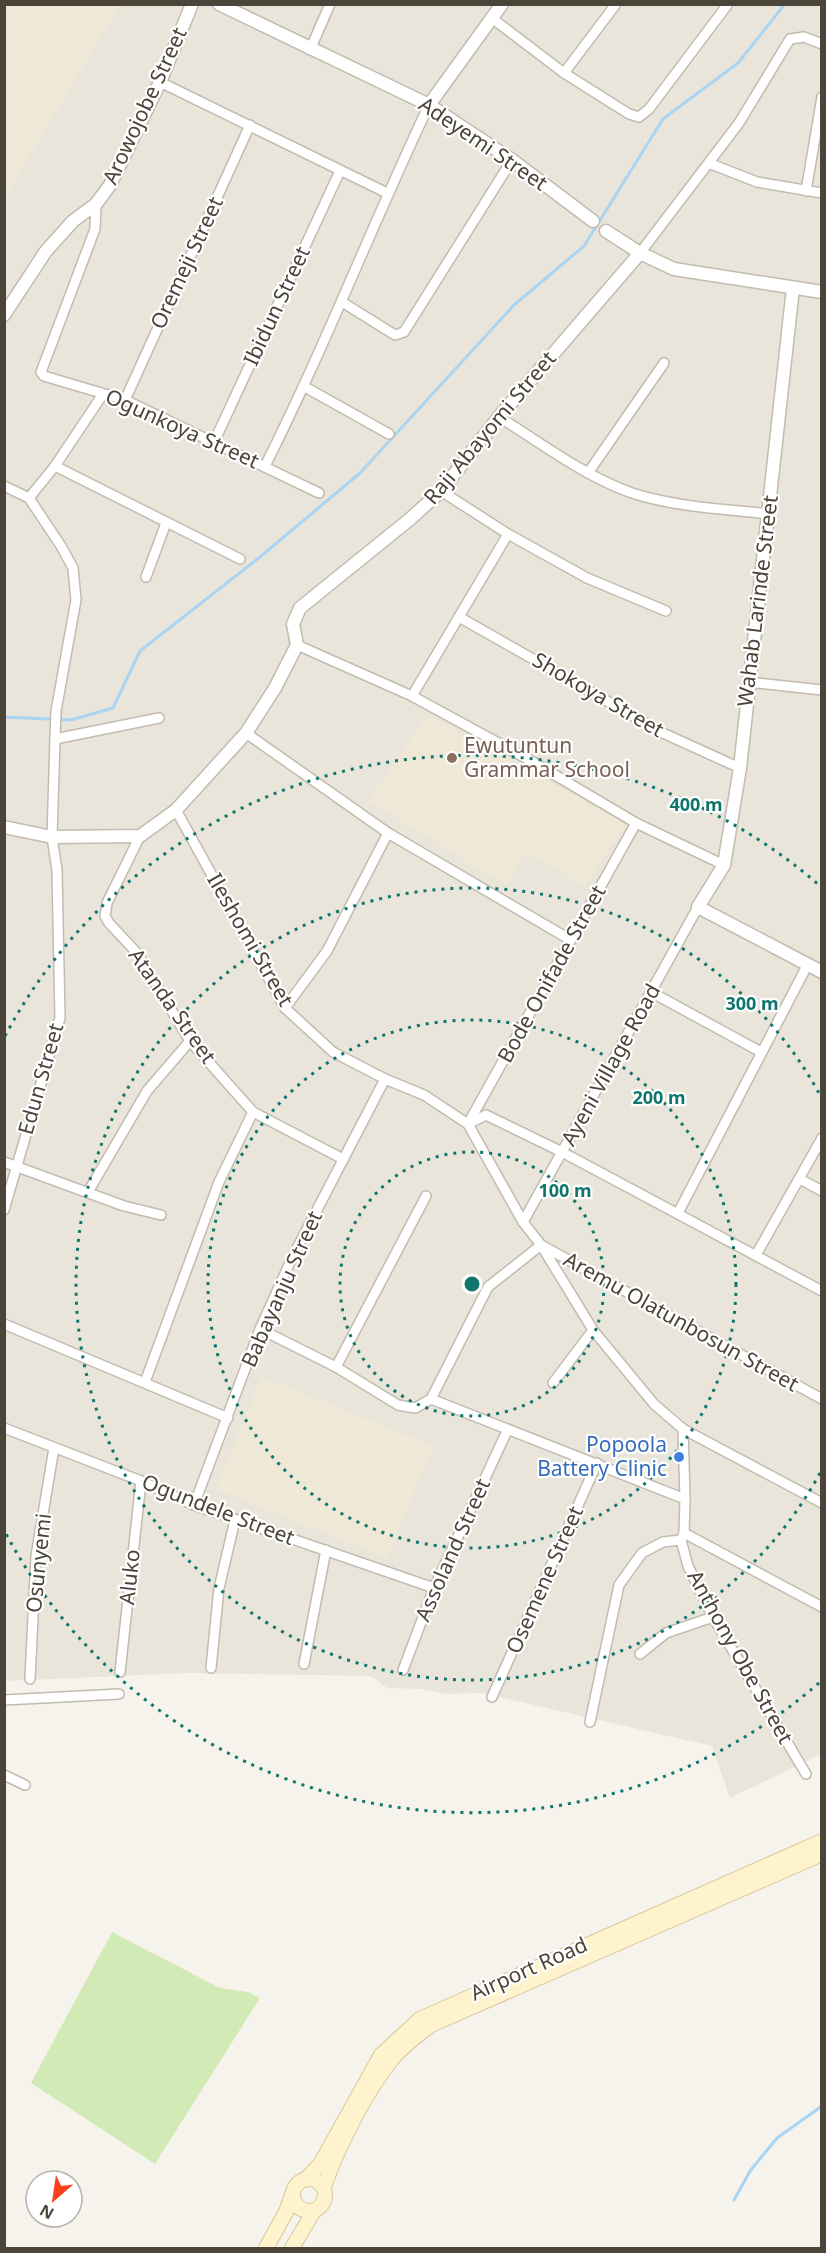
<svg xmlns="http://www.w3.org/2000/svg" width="826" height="2253" font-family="'Noto Sans',sans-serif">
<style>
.residential{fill:#eae5da}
.education{fill:#efe8d6}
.grass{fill:#d2eab5}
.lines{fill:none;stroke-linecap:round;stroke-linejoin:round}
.stream{stroke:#a9d4f2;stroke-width:3}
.minor-casing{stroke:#c2bbae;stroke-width:12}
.tertiary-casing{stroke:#c2bbae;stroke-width:15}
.secondary-casing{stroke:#d6c79b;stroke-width:16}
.minor{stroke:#fff;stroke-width:9}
.tertiary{stroke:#fff;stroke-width:12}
.secondary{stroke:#fff3cd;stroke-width:14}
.ring{fill:none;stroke:#0f766e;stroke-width:3;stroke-dasharray:3 6}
.education-dot{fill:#8d6e63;stroke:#fff;stroke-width:2}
.shop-dot{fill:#3f7fe0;stroke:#fff;stroke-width:2}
.labels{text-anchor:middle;stroke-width:4.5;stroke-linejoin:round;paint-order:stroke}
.street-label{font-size:21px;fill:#4b4439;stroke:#fff}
.education-label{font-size:21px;fill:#785e54;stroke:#fff;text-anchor:start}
.shop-label{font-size:21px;fill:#366cbe;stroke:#fff;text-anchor:end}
.centre{fill:#0f766e;stroke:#fff;stroke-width:3}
.ring-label{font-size:18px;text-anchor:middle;font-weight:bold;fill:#0f766e;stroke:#fff;stroke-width:4.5;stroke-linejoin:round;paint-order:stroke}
</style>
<rect width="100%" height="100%" fill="#f6f3ec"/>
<polygon class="residential" points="119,5 821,5 821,1754 730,1798 712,1746 482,1693 446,1694 421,1689 387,1688 371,1676 187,1673 5,1681 5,195"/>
<g class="education">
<polygon points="5,4 119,5 5,195 4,5"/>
<polygon points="427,715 626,824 584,885 527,851 506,885 369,801"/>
<polygon points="262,1377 433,1446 387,1558 216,1489"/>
</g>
<polygon class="grass" points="112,1932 220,1988 248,1992 260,1998 155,2164 31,2083"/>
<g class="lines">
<g class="stream">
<polyline points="4,717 71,720 113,708 140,651 260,557 360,473 514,305 584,246 663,119 738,63 785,4"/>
<polyline points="734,2200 750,2171 777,2138 822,2106"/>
</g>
<g class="minor-casing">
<g id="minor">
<polyline points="493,19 564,73 629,114 639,117 649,109 728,4"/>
<polyline points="310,50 330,4"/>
<polyline points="564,73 616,4"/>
<polyline points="160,82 387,193"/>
<polyline points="711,164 757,182 822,193"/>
<polyline points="806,191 822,97"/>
<polyline points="96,204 95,229 41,372 44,376 125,400 319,493"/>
<polyline points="640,253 739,123 790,39 804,37 822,44"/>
<polyline points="342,302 395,335 404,332 512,160"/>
<polyline points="305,387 389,434"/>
<polyline points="125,400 250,125"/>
<path d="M499,417C541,443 584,476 632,493C675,507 724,509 769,514"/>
<polyline points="214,442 340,171"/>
<polyline points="55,466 240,559"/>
<path d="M265,466C325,347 372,225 429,105"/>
<polyline points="588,473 664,363"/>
<polyline points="4,486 29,498 61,546 73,568 76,600 56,711 55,739 52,837 57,870 60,1018 4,1210"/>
<polyline points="441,491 508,534 587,578 666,611"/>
<polyline points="29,498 55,466 103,394"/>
<polyline points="146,577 166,523"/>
<polyline points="459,617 665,734 740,768"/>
<polyline points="297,645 412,696 533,762 636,823 724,865"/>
<polyline points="748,682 822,690"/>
<polyline points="412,696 508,534"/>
<polyline points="246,733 388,833 569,939"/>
<polyline points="55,739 159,718"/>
<polyline points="176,810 285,1008 333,1052 385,1079 424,1095 468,1124 523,1222 541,1245 593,1330 654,1404 683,1429 822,1503"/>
<polyline points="140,836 107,903 105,916 109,923 137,953 190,1041 253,1112 343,1159"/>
<polyline points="651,992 761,1052"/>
<polyline points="285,1008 327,951 388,833"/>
<polyline points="469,1122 636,823"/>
<polyline points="468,1124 486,1115 562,1152 822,1291"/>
<polyline points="4,1162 124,1206 161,1215"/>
<polyline points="800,1179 822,1191"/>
<polyline points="88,1192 147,1091 190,1041"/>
<polyline points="678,1213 808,964"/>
<polyline points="523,1222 698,907"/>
<polyline points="756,1255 822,1138"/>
<polyline points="4,1324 228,1418"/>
<polyline points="260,1329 336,1367 398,1405 415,1408 431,1399 685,1499"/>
<polyline points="336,1367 426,1196"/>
<polyline points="145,1382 219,1182 253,1112"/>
<polyline points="553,1383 593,1330"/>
<polyline points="431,1399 488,1287 541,1245 822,1399"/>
<polyline points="4,1428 141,1481 194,1505 434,1588"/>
<polyline points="683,1429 685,1499 684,1533 681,1540 688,1566 713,1617 806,1774"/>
<polyline points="194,1505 260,1329 292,1258 385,1079"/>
<polyline points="684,1533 822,1607"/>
<polyline points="640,1654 666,1633 713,1617"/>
<polyline points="304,1664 326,1550"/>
<polyline points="211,1668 219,1588 235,1520"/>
<polyline points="403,1670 434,1588 507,1431"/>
<polyline points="120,1672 141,1481"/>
<polyline points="30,1679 36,1556 54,1448"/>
<polyline points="492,1697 597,1463"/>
<polyline points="4,1700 119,1694"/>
<polyline points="590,1722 619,1585 642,1553 663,1542 681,1540"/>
<polyline points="4,1775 25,1785"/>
</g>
</g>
<g class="tertiary-casing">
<g id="tertiary">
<polyline points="219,4 429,105 512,160 593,221"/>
<polyline points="429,105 502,4"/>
<polyline points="606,231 640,253 674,269 822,292"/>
<polyline points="793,288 740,768 724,865 698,907 822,972"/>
<polyline points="4,315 46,251 73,221 96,204 110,185 160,82 192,4"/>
<polyline points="4,827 52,837 140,836 176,810 246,733 275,688 297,645 293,624 300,608 410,519 441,491 499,417 640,253"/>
</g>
</g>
<g class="secondary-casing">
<g id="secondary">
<circle cx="309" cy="2195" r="16"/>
<polyline points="306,2179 321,2163 381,2055 420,2019 822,1841"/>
<path d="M324,2187C337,2148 367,2090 393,2058C404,2045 418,2035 431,2025L822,1854"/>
<polyline points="266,2248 286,2212 293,2192"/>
<polyline points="292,2248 314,2211"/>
</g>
</g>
<use href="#minor" class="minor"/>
<use href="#tertiary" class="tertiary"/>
<use href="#secondary" class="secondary"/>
</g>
<g class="ring">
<circle cx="472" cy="1284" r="132"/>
<circle cx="472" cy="1284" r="264"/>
<path d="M820 1473A396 396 0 1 1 820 1095"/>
<path d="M819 1683A529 529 0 0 1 5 1532M5 1036A529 529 0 0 1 819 885"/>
</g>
<circle class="education-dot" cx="452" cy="758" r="6"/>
<circle class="shop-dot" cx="679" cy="1457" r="6"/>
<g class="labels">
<g class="street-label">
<text transform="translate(145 106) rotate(-65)" y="7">Arowojobe Street</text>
<text transform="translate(483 144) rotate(34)" y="7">Adeyemi Street</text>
<text transform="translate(187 263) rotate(-65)" y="7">Oremeji Street</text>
<text transform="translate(277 306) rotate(-65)" y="7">Ibidun Street</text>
<text transform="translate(490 428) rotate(-50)" y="7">Raji Abayomi Street</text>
<text transform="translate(182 429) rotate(24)" y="7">Ogunkoya Street</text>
<text transform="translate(758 601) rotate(-83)" y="7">Wahab Larinde Street</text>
<text transform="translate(598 695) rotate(30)" y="7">Shokoya Street</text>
<text transform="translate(250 940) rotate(60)" y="7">Ileshomi Street</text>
<text transform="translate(552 974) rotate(-61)" y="7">Bode Onifade Street</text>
<text transform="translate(172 1006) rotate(55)" y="7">Atanda Street</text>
<text transform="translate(611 1065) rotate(-61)" y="7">Ayeni Village Road</text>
<text transform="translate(41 1079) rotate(-74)" y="7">Edun Street</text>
<text transform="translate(282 1289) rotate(-66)" y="7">Babayanju Street</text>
<text transform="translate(681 1322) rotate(29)" y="7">Aremu Olatunbosun Street</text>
<text transform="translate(218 1510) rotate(21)" y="7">Ogundele Street</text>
<text transform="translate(453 1550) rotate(-66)" y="7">Assoland Street</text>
<text transform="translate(39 1563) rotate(-84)" y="7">Osunyemi</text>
<text transform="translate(130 1577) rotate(-84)" y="7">Aluko</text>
<text transform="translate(545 1580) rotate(-66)" y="7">Osemene Street</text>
<text transform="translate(740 1657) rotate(61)" y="7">Anthony Obe Street</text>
<text transform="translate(529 1969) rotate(-24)" y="7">Airport Road</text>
</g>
<g class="education-label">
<text x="464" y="753">Ewutuntun<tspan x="464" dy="24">Grammar School</tspan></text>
</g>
<g class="shop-label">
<text x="667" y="1452">Popoola<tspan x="667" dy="24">Battery Clinic</tspan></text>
</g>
</g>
<circle cx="472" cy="1284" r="9" class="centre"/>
<g class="ring-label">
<text x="696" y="811">400 m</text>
<text x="752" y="1010">300 m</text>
<text x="659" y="1104">200 m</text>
<text x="565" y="1197">100 m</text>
</g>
<rect width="826" height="2253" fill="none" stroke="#4b4439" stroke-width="12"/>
<g transform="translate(54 2199) rotate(209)"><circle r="28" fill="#ffffff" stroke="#b7b4b0" stroke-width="1.5"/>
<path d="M0-4.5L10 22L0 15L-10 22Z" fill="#fc3f1d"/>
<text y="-9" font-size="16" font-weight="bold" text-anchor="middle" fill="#4b4439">N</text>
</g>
</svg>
